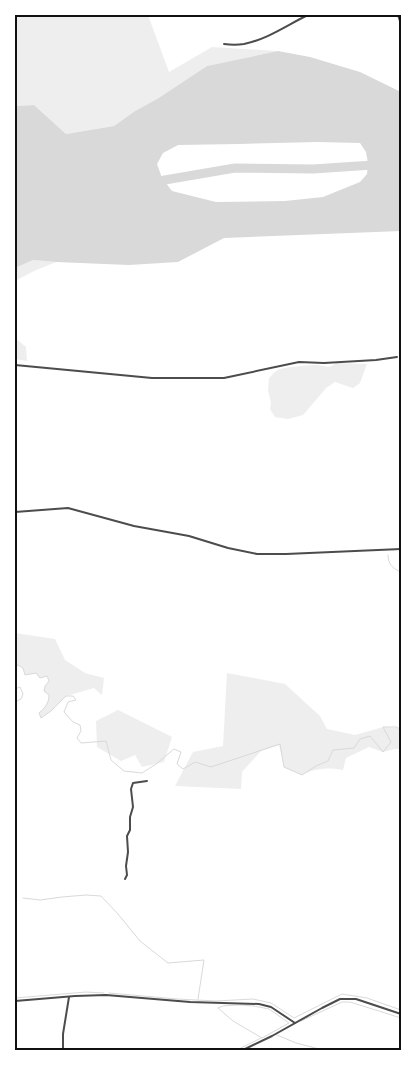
<svg xmlns="http://www.w3.org/2000/svg" width="416" height="1065" font-family="'Sofia Sans Condensed',sans-serif">
<style>
.green{fill:#eee}
.water{fill:#d9d9d9;fill-rule:evenodd}
.lines{fill:none;stroke-linecap:round;stroke-linejoin:round}
.stream{stroke:#d9d9d9;stroke-width:1}
.river{stroke:#d9d9d9;stroke-width:9}
.minor{stroke:#4c4c4c;stroke-width:2}
.neatline{fill:none;stroke:#111;stroke-width:2}
</style>
<rect width="100%" height="100%" fill="#fff"/>
<g class="green">
<polygon points="15,15 148,15 169,72 212,47 278,51 207,66 157,99 135,111 114,126 66,134 34,105 15,106"/>
<polygon points="33,260 56,262 34,271 15,281 15,268"/>
<polygon points="15,338 26,347 27,361 15,359"/>
<path d="M336,363L367,364L360,383L353,388L335,382L326,388L303,415L288,419L275,417L270,409L271,402L268,391L269,378C272,375 275,371 278,370C282,367 312,365 318,365C325,366 330,369 336,363Z"/>
<path d="M15,633L55,639L65,660L85,673L104,678L102,695L94,688L66,696L51,711L41,718L39,713C45,708 49,703 49,695L44,691L45,686L49,681L47,676L40,678L36,673L25,675L23,668L18,665L15,667Z"/>
<path d="M227,673L285,684L320,716L327,729L355,735L383,727L401,728V749H395L383,752L369,747L346,758L343,770C331,767 314,768 302,775L284,767L279,745L261,751L242,772L241,789L175,786L193,752L223,746Z"/>
<polygon points="118,710 172,737 164,762 142,767 135,755 121,761 97,747 96,721"/>
</g>
<path class="water" d="M278,51L310,57L360,72L401,92V231L224,238L178,262L129,265L56,262L33,260L15,268V106L34,105L66,134L114,126L135,111L157,99L207,66ZM317,142L360,143L366,152L368,163L367,174L360,182L323,197L285,201L216,202L172,191L162,178L157,164L163,153L178,145L239,144Z"/>
<g class="lines">
<g class="stream">
<path d="M388,555C388,564 392,568 401,572"/>
<path d="M15,667L18,665L23,668L25,675L36,673L40,678L47,676L49,681L45,686L44,691L49,695C49,703 45,708 39,713L41,718L51,711L66,696H73L76,700L68,702L64,712L73,722L80,725L81,731L77,738L81,743L106,741L111,760L124,771L142,773L156,764L174,749L181,752L177,764L183,769L195,762L211,767L280,744L284,767L302,775L316,766L328,761L333,750L354,748L360,739L370,736L383,752L391,742L383,727H397L401,730"/>
<polyline points="15,689 20,687 23,694 21,699 15,702"/>
<polyline points="23,898 40,900 62,897 86,895 101,896 118,914 140,941 168,963 204,960 198,999"/>
<polyline points="109,993 177,999 216,1001 253,999 271,1003 294,1018 342,994 367,998 401,1010"/>
<polyline points="15,998 86,992 104,993"/>
<polygon points="240,1005 254,1006 269,1009 289,1023 262,1038 233,1021 218,1008 223,1006"/>
<polyline points="301,1021 342,1002 350,1002 401,1018"/>
<polyline points="277,1035 296,1043 319,1049 321,1050"/>
<polyline points="237,1050 261,1038"/>
</g>
<polyline class="river" points="153,182 235,168 313,169 388,164 401,165"/>
<g class="minor">
<polyline points="398,15 401,24"/>
<path d="M224,44C231,45 238,45 244,44C268,39 287,25 308,15"/>
<polyline points="15,365 152,378 224,378 299,362 324,363 376,360 397,357"/>
<polyline points="15,512 68,508 134,526 189,536 228,548 257,554 286,554 401,549"/>
<polyline points="125,879 127,875 126,866 128,852 127,836 130,830 130,817 133,807 131,789 133,783 147,781"/>
<polyline points="15,1001 75,996 106,995 190,1002 259,1004 271,1007 295,1023"/>
<polyline points="63,1050 63,1034 69,997"/>
<polyline points="243,1050 272,1036 322,1008 340,999 356,999 401,1014"/>
</g>
</g>
<rect width="416" height="1065" fill="none" stroke="#ffffff" stroke-width="32"/>
<rect x="16" y="16" width="384" height="1033" class="neatline"/>
</svg>
